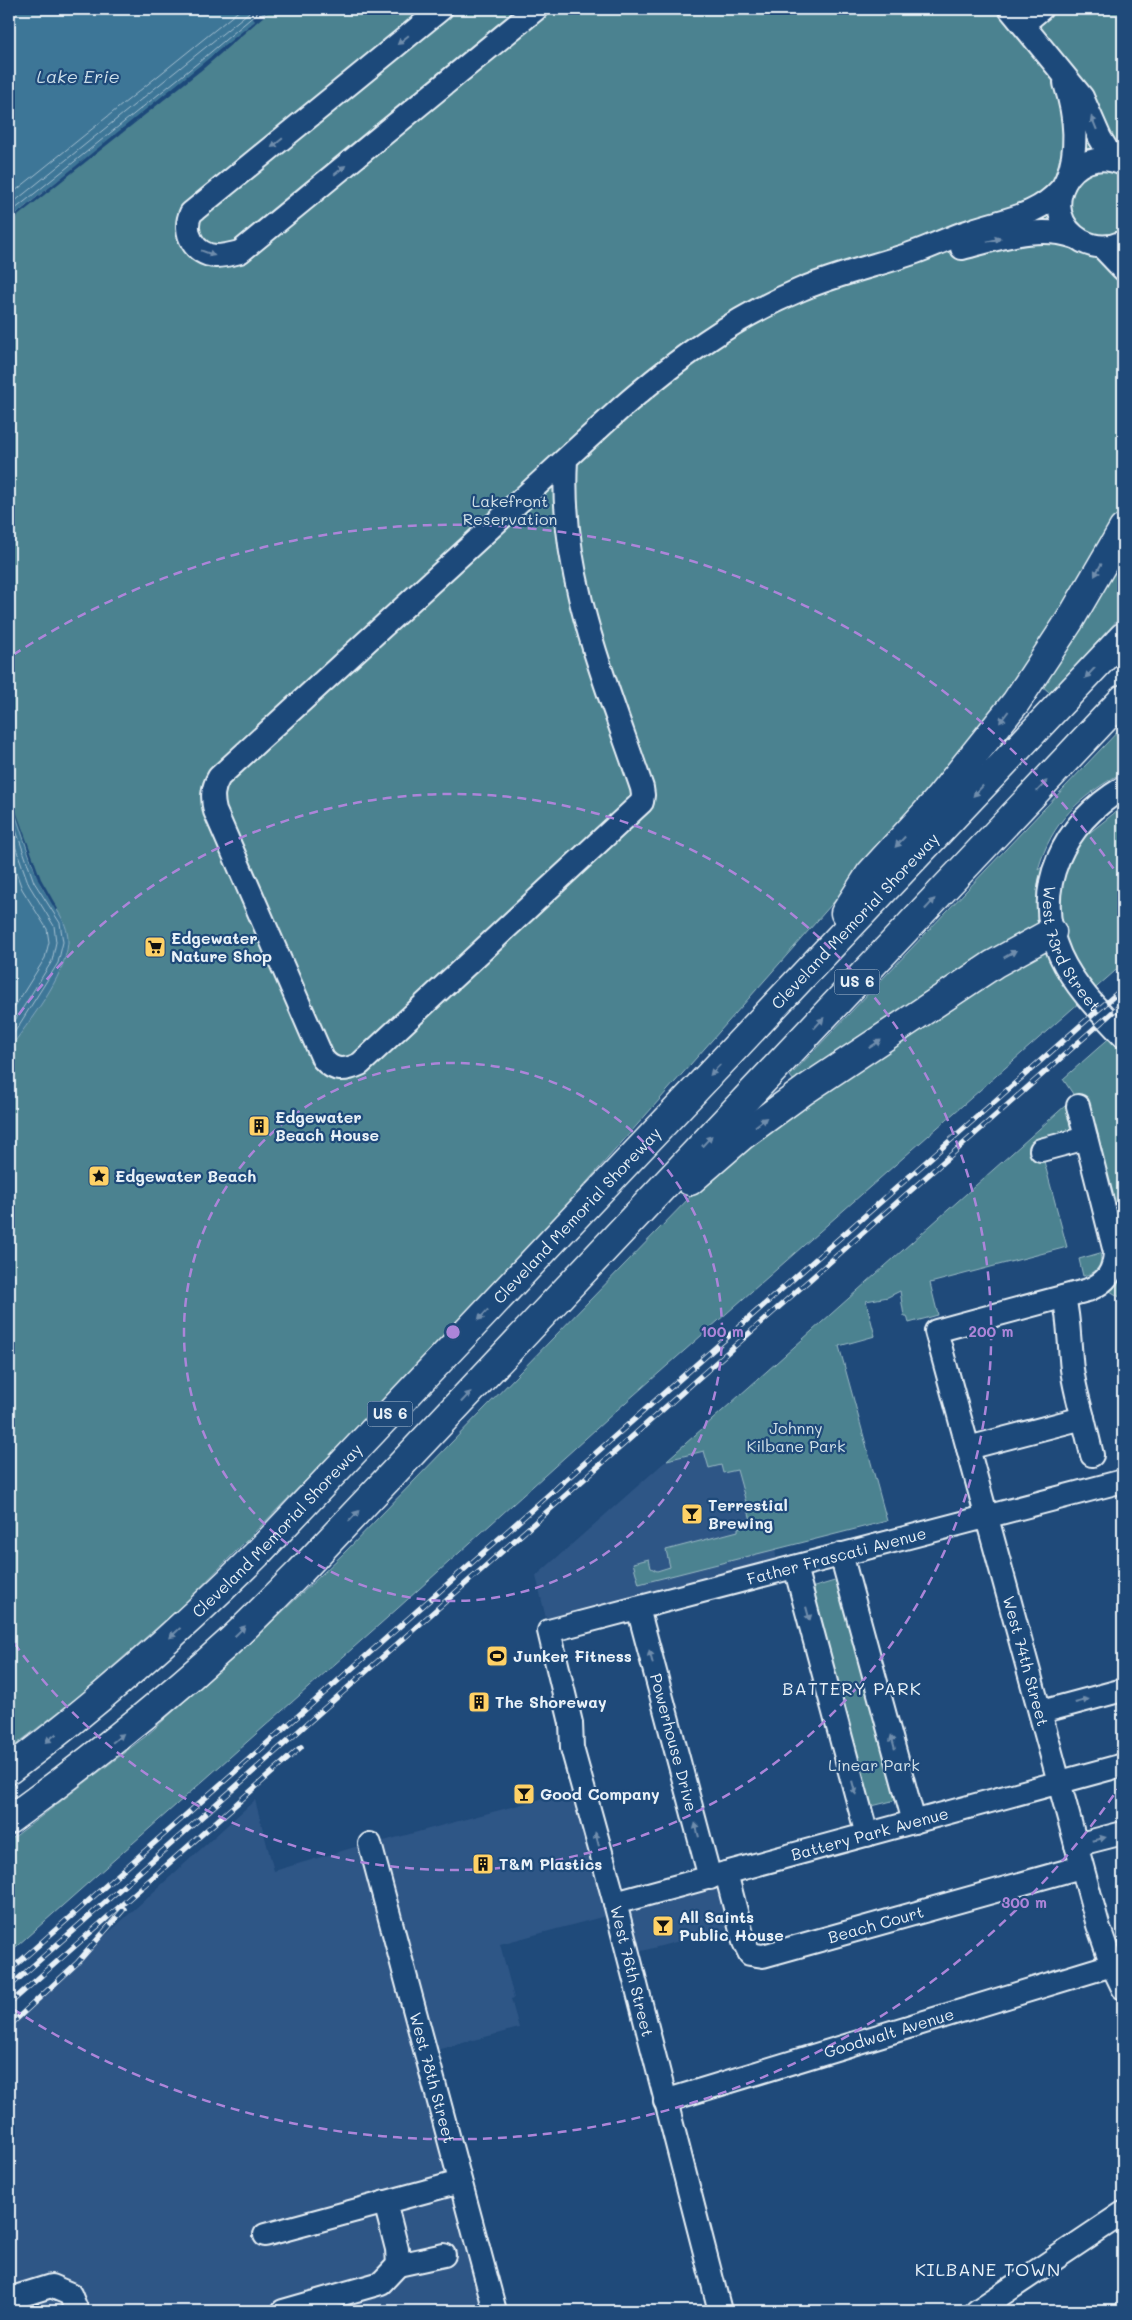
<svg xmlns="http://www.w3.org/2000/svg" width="1132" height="2320" font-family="Mali,sans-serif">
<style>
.built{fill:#2f5686}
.green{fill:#4c8290;stroke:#9abac4}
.water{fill:#3e7697;stroke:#82a7be}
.pier{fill:#1f4a7a}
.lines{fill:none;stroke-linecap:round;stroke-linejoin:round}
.shore{stroke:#a4c0d1;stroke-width:1}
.minor-casing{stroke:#e8f1f8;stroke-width:26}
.highway-casing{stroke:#e8f1f8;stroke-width:31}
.minor{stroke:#1f4a7a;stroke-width:22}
.highway{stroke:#1f4a7a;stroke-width:28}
.rail-casing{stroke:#e8f1f8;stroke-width:5.5}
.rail{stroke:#1f4a7a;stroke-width:4;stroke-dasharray:11;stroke-linecap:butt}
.oneway{fill:#6f8dac}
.ring{fill:none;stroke:#ac85d9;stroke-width:2.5;stroke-dasharray:9 6}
.labels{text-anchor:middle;stroke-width:4.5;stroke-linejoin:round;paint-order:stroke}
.shield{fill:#1f4a7a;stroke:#acbfd2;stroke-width:1}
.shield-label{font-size:15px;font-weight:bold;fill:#e8f1f8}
.park-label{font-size:16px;fill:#d1e0e8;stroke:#1f4a7a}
.street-label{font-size:16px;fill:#e8f1f8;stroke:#1f4a7a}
.poi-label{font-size:16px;font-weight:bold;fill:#e8f1f8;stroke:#1f4a7a;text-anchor:start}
.water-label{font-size:18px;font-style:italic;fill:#cedfe9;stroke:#1f4a7a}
.neighbourhood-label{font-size:18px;letter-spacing:1px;fill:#e8f1f8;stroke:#1f4a7a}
.centre{fill:#ac85d9;stroke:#1f4a7a;stroke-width:2.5}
.ring-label{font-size:15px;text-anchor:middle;font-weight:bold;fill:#ac85d9;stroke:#1f4a7a;stroke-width:4.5;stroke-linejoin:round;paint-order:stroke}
</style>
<rect width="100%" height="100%" fill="#1f4a7a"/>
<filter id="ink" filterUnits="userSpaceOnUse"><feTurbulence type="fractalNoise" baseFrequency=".02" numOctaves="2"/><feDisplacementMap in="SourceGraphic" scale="10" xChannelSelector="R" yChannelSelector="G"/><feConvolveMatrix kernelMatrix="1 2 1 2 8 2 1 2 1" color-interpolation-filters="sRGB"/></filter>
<g filter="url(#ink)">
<g class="built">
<polygon points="704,1451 721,1465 723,1473 738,1469 760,1551 775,1548 778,1571 549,1631 536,1576 667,1460"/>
<polygon points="583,1788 615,1903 718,1875 732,1927 627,1955 617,1913 500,1944 514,1998 511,1999 519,2028 425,2053 380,1842"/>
<polygon points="255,1800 274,1871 362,1845 492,2311 9,2311 9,2023"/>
</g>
<g class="green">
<polygon points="26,9 1123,9 1123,503 1097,556 1026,672 929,794 548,1226 312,1474 185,1603 78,1697 9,1750 9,169"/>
<polygon points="1123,547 1123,614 1050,693 1040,684"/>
<path d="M1123,726V772C1080,797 1052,820 1038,870L1088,834L1123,806V964L617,1410L397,1609L9,1953V1841L146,1736L253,1640L345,1552L798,1086L790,1076Z"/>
<polygon points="1123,1026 1123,1299 1100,1285 1108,1278 1086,1138 1041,1150 1067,1247 930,1283 938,1315 909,1323 907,1316 904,1316 900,1291 888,1297 866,1301 875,1336 839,1346 887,1521 639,1584 633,1563 649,1559 651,1568 657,1571 670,1567 666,1550 738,1531 738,1528 752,1524 737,1470 723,1473 721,1465 709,1468 704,1451 667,1460 1075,1097 1063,1079"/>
<path d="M1100,1253C1103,1266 1096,1273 1083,1276L1079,1259Z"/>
<polygon points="848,1577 908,1797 860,1809 801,1591"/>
</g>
<g class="water">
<polygon points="9,9 270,9 202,66 9,220"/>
<path d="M9,795C18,822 27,851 38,878C47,901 69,917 68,943C65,978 28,1022 9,1050Z"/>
</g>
<g class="pier">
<polygon points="245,9 258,9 263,15 272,9 204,68 9,223 9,220 255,21"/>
<polygon points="9,792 41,879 58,909 56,911 38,880"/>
</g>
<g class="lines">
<g class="shore">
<polyline points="9,196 241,9"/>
<polyline points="9,206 253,9"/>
<polyline points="9,214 199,62 262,9"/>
<polyline points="9,810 34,882 60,923 63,942 58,963 9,1041"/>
<polyline points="9,829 29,885 54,926 56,942 52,961 9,1030"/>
<polyline points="9,852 22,889 47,929 49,942 45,958 9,1016"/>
</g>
<g class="minor-casing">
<g id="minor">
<path d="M441,9L191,213C182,232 194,255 216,256C224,256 232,254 240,252L536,9"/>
<polyline points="1010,9 1082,97 1100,138 1109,153 1122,163"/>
<polyline points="1023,24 1041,9"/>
<path d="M1065,83C1075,114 1079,148 1067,178"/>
<path d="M1123,164C1071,140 1033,213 1082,241C1095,248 1110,248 1123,242"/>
<polyline points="1102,247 1123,269"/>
<path d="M962,248C999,239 1038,224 1075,237"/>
<path d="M566,460C559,575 606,682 642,788L643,795L642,802L360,1064C345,1071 334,1072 323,1059L215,811C212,798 212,789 219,777L620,409C676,360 734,317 802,289C838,274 874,266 910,254C931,247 950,237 970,231C1004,219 1037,217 1061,189"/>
<path id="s1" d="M1123,788C1064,823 1030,888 1060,955C1074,986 1100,1012 1123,1036"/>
<path id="s2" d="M1078,1106L1115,1252C1114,1272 1107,1282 1088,1290L936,1331L1098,1925L1112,1965L1123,1988"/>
<polyline points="1041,1150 1086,1138"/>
<path d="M1064,1297C1069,1318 1069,1338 1071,1359C1072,1379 1078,1399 1083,1418"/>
<polyline points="968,1448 1083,1418 1092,1455"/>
<polyline points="841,1554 914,1822"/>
<polyline points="795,1567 867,1835"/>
<path id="s3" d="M638,1608L710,1878"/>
<polyline points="1041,1712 1123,1690"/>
<path id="s4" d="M370,1844L495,2311"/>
<polyline points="1076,1845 1123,1833"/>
<path id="s5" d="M726,1873L744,1942L750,1954L763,1956L1081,1867"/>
<path id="s6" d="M615,1903L1123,1765"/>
<path id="s7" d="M665,2101L1112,1965"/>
<polyline points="265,2235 460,2182"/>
<polyline points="398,2265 444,2255"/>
<polyline points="9,2299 51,2286 70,2294 77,2311"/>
<polyline points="283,2311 381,2283 398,2265 397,2249 385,2202"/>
<path id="s8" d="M720,2311L615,1903L572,1748L571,1723L549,1631L1123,1481"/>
<polyline points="977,2311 1123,2213"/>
</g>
</g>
<g class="highway-casing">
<g id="highway">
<polyline points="845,913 870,874 936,802 1016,702 1070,620 1123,529"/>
<polyline points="690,1181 742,1136 805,1090 994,964 1052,932"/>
<path id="s9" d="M9,1770C97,1704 179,1632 257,1554L1123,637"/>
<path d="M9,1820C85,1765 158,1707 227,1644C252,1621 276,1596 300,1572L1123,699"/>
</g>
</g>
<use href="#minor" class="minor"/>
<use href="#highway" class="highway"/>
<g class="rail-casing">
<g id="rail">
<polyline points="9,1971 1123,988"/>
<polyline points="9,1987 1123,1003"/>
<polyline points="9,2004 301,1747"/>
<polyline points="9,2026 77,1963 124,1909"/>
</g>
</g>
<use href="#rail" class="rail"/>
</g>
<defs><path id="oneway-solid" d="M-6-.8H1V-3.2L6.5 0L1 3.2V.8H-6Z" transform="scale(1.25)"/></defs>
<g class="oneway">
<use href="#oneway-solid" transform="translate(403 40) rotate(141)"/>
<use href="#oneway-solid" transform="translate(1094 123) rotate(-112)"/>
<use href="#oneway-solid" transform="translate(277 143) rotate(141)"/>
<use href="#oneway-solid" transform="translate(340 170) rotate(-39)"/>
<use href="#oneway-solid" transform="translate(994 240) rotate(-14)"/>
<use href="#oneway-solid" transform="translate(208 253) rotate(21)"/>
<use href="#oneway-solid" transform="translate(1098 570) rotate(119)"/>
<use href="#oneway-solid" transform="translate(1090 673) rotate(133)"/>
<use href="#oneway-solid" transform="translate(1004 717) rotate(127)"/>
<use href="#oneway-solid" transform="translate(1042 786) rotate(-47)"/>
<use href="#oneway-solid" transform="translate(978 791) rotate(133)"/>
<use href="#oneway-solid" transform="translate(900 842) rotate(133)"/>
<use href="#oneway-solid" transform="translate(930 904) rotate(-47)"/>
<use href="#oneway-solid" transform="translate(1010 954) rotate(-30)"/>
<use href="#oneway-solid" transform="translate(819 1023) rotate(-47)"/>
<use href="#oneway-solid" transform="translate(875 1044) rotate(-34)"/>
<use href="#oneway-solid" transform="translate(715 1070) rotate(133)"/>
<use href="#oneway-solid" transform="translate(761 1122) rotate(-38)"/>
<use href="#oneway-solid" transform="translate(707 1141) rotate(-47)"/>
<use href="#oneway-solid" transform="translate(483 1315) rotate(133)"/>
<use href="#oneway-solid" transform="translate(466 1397) rotate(-47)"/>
<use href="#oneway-solid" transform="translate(354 1516) rotate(-47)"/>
<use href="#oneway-solid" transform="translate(808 1614) rotate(75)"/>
<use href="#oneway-solid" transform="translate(240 1631) rotate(-44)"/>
<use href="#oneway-solid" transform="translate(175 1633) rotate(137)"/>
<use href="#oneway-solid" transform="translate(651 1657) rotate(-105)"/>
<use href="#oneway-solid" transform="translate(1082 1701) rotate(-15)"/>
<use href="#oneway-solid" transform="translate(51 1738) rotate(142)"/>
<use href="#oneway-solid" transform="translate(118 1738) rotate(-39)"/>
<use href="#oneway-solid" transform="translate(893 1742) rotate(-105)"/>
<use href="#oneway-solid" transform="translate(854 1788) rotate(75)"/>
<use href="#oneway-solid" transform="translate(697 1830) rotate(-105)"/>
<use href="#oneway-solid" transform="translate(597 1839) rotate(-105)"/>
<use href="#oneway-solid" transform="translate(1099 1839) rotate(-14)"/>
</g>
</g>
<g class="ring">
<circle cx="453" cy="1332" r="269"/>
<path d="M10 1027A538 538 0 1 1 10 1637"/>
<path d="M1122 1783A807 807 0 0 1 13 2009M13 655A807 807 0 0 1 1122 881"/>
</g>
<defs>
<g id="supermarket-square" transform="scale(1.125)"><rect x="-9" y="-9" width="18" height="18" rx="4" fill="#ffd166" stroke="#1f4a7a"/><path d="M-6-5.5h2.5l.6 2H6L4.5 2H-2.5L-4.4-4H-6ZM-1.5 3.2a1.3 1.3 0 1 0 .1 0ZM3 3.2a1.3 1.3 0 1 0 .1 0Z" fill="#111"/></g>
<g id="building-square" transform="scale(1.125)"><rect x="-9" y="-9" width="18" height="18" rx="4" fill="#ffd166" stroke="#1f4a7a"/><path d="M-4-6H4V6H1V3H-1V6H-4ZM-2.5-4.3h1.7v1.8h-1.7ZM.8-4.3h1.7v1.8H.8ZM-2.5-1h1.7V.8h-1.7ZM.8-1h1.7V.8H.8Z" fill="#111"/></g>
<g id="sight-square" transform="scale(1.125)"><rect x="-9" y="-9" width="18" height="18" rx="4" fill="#ffd166" stroke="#1f4a7a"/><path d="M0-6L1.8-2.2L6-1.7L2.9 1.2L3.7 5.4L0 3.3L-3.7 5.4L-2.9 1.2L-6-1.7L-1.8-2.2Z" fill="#111"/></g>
<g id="bar-square" transform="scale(1.125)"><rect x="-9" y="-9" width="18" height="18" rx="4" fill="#ffd166" stroke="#1f4a7a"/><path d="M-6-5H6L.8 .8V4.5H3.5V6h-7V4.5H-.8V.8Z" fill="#111"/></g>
<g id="stadium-square" transform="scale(1.125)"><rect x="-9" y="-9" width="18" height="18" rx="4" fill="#ffd166" stroke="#1f4a7a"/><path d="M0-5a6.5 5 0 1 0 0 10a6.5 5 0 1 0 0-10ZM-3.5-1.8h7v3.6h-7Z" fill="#111"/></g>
</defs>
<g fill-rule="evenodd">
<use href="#supermarket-square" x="155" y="947"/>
<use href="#building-square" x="259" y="1126"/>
<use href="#sight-square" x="99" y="1176"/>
<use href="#bar-square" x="692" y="1514"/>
<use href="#stadium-square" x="497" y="1656"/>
<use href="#building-square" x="479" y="1702"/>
<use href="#bar-square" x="524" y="1794"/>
<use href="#building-square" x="483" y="1864"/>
<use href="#bar-square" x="663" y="1926"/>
</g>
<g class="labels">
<g class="shield">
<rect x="834.5" y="969.5" width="45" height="25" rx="4"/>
<rect x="367.5" y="1401.5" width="45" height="25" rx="4"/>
</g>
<g class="shield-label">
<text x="857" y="987">US 6</text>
<text x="390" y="1419">US 6</text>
</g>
<g class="park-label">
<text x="510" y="507">Lakefront<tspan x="510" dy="18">Reservation</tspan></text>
<text x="796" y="1434">Johnny<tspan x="796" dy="18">Kilbane Park</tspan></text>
<text x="874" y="1771">Linear Park</text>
</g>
<g class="street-label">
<text dy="6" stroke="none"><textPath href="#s9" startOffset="1200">Cleveland Memorial Shoreway</textPath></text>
<text dy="6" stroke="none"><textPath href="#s1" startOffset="194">West 73rd Street</textPath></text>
<text dy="6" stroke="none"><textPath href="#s9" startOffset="795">Cleveland Memorial Shoreway</textPath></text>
<text dy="6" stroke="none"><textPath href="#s9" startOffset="360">Cleveland Memorial Shoreway</textPath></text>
<text dy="6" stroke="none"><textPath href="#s8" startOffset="999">Father Frascati Avenue</textPath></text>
<text dy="6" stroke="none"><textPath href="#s2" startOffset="700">West 74th Street</textPath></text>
<text dy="6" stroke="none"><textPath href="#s3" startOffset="139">Powerhouse Drive</textPath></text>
<text dy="6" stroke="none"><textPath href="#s6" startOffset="264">Battery Park Avenue</textPath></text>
<text dy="6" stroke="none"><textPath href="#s5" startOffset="215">Beach Court</textPath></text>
<text transform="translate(632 1971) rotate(76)" y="6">West 76th Street</text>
<text dy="6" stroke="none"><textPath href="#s7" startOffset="234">Goodwalt Avenue</textPath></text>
<text dy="6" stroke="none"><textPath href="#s4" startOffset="242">West 78th Street</textPath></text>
</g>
<g class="poi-label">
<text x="171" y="944">Edgewater<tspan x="171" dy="18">Nature Shop</tspan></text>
<text x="275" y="1123">Edgewater<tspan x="275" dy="18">Beach House</tspan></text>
<text x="115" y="1182">Edgewater Beach</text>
<text x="708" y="1511">Terrestial<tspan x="708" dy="18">Brewing</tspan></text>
<text x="513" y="1662">Junker Fitness</text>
<text x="495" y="1708">The Shoreway</text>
<text x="540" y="1800">Good Company</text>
<text x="499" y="1870">T&amp;M Plastics</text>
<text x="679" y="1923">All Saints<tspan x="679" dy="18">Public House</tspan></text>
</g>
<g class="water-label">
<text x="78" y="83">Lake Erie</text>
</g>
<g class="neighbourhood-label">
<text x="852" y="1695">BATTERY PARK</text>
<text x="988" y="2276">KILBANE TOWN</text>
</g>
</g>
<circle cx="453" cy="1332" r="8" class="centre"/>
<g class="ring-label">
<text x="722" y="1337">100 m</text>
<text x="991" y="1337">200 m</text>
<text x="1024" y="1908">300 m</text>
</g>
<rect width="1132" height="2320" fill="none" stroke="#1f4a7a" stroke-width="30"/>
<rect x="15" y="15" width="1102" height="2290" fill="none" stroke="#e8f1f8" stroke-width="2" filter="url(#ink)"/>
</svg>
